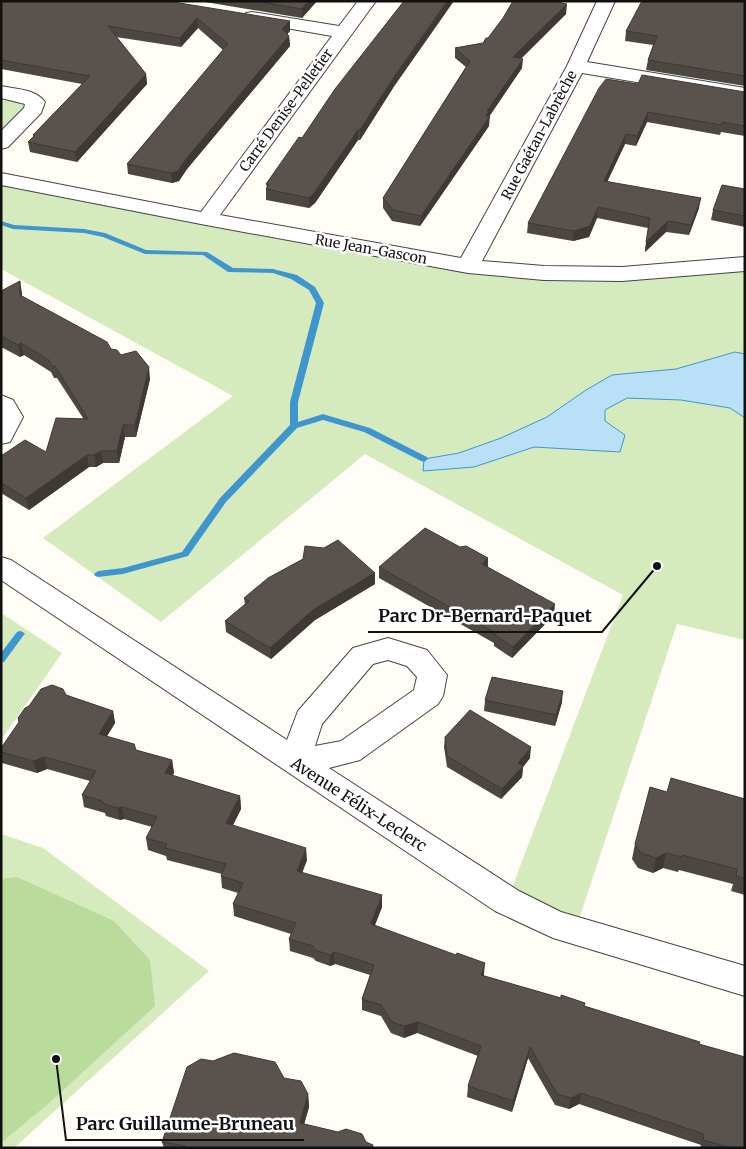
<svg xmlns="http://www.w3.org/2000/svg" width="746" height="1149" font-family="Merriweather,serif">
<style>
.green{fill:#d5ebbd}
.forest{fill:#b9dc9c}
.water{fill:#b9e0f7;stroke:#3f96cf}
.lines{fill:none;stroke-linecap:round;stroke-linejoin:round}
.stream{fill:#3f96cf;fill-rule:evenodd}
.minor-casing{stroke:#444;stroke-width:2}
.minor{fill:#fff;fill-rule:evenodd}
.wall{fill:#4d4742}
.shaded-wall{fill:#3f3936}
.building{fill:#5a524d;stroke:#3f3936}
.labels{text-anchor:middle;stroke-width:5;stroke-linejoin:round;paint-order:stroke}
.far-street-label{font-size:14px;fill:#111;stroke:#fff}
.street-label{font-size:16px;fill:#111;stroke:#fff}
.leader{fill:none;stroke:#111;stroke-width:2}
.callout-dot{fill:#111;stroke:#fff;stroke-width:2}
.callout-label{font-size:18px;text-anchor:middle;font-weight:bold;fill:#111;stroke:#fff;stroke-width:5;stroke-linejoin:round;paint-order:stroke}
</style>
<rect width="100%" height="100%" fill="#fffdf5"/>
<g class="green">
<polygon points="1,97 15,99 24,105 19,117 1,134"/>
<polygon points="1,178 544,273 745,264 745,640 677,624 575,931 507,901 623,595 365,454 161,622 43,538 233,396 1,269"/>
<polygon points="1,613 62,653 1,740"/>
<polygon points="1,834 43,848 209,971 14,1148 1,1148"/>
</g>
<polygon class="forest" points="17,877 114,921 150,960 155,1006 49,1103 1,1143 1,879"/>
<polygon class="water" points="735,352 745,354 745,418 730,408 681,400 627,398 605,410 605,421 625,435 620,452 534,447 474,467 423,471 424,459 459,453 501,438 547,417 586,390 612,375 676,369"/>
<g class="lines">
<g class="stream">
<polygon points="1,221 14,225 84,229 105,233 146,250 207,252 233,268 273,269 297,275 315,287 324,303 298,402 298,422 323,414 326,415 370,428 427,457 428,459 424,462 421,461 364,432 323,420 297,428 226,502 188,556 123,574 98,577 95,576 94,574 98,571 123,568 182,552 220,498 290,425 290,402 316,303 309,290 291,279 273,273 228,272 203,255 145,254 103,237 84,233 13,229 1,225"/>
<polygon points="20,631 23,632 25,634 23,636 4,662 1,663 1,653 17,632"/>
</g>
<g class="minor-casing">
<g id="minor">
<polygon points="358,1 376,1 220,215 461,258 567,66 597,1 615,1 587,62 745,88 745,100 582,73 482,261 544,266 622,267 745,257 745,271 622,281 544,280 468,273 206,225 1,185 1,173 201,212 332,36 246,21 243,17 246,13 252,12 339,26"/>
<path d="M1,86C15,89 36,89 45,102L41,113L8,147L1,149V131L24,108L25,104L1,98Z"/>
<polygon points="1,395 13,400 23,417 10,442 1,444"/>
<path d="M1,557L11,560L287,740L298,711L353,648L388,638L427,650L447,675L443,696L438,704L360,760L329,768L519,891L561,912L745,966V996L553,938L495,911L1,580ZM388,660L407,666L417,677L414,690L341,741L315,746L322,724L373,664Z"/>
</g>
</g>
<use href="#minor" class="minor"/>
</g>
<g class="wall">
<polygon points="1,1 167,1 290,31 287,34 289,36 290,46 187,169 179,181 172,183 128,174 127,164 223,50 198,28 181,47 116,37 146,74 147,84 77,162 30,152 28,142 34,137 33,135 82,84 1,69"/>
<polygon points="199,1 317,1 302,18"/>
<polygon points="745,1 745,86 646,70 648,60 653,45 625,41 626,31"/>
<polygon points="561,3 566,14 521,59 522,68 489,116 489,126 420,226 392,221 383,208 383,198 466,67 455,58 455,48 483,43 488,38"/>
<polygon points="638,84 745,92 745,136 721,132 720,135 647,122 636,146 625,144 607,181 699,208 689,235 666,232 645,252 648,228 597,218 589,237 573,241 527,233 528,223"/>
<polygon points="393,88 360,140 358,140 315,203 309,208 266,200 266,189 267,188 266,184 302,138"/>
<polygon points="745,189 745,227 711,220 713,210"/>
<polygon points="1,291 22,293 22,297 121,355 150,379 136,437 125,437 119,463 103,463 96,467 89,467 29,510 1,493 1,456 46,452 83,418 57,378 54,378 51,372 24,355 20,357 1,347"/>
<polygon points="460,547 488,558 488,567 554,615 512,658 494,646 494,643 379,578 379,567"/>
<polygon points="375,573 375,584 315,620 271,659 226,632 225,621 245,604 244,598"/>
<polygon points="66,695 113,711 115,723 107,736 136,750 172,760 174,773 172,776 240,796 241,809 233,825 307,860 302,873 382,907 375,925 484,974 484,976 585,1006 699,1044 745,1148 700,1148 701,1145 579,1104 569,1109 555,1105 528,1058 512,1112 467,1097 468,1086 478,1056 417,1033 404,1038 391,1033 381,1016 362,1010 362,999 370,975 335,964 330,966 316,961 313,958 290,951 289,939 291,934 234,916 233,904 238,893 222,888 221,876 222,874 167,860 166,856 148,850 146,838 152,827 124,819 120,820 106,816 105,813 84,807 82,795 90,781 47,769 37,773 2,763 1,760 1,748"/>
<polygon points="485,700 562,702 555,726 484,711"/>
<polygon points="445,737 530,758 523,767 522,777 501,799 447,767 444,747"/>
<polygon points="667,792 745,799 745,895 731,891 733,884 679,870 678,872 663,868 653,873 638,868 632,859 635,844"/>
<polygon points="284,1078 308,1094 309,1107 304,1124 366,1142 373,1148 164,1148 162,1142"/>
</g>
<g class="shaded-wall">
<polygon points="308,1 317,1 302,18 302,9"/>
<polygon points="447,1 454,1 393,88 360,140 360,130 393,78"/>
<polygon points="567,4 566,14 512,67 513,57"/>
<polygon points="197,18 198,28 181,47 180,38"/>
<polygon points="290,21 290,31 283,39 282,29"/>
<polygon points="289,36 290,46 187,169 179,181 172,183 171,173 186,159"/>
<polygon points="523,59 522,68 489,117 490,116 489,126 420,226 421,216 487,111"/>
<polygon points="146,74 147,84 77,162 75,152"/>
<polygon points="648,112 647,122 636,146 637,136"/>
<polygon points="358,130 358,140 315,203 309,208 309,198"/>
<polygon points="626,134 625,144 603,191 604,181"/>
<polygon points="701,198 699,208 689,235 691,225"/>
<polygon points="598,207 597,218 589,237 573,241 574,231"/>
<polygon points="668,221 666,232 645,252 646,242"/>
<polygon points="20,281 22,293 22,307 20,295"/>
<polygon points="21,343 24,355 20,357 18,345"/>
<polygon points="149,367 150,379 136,437 135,425"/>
<polygon points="123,425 125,437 119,463 117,451"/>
<polygon points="101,451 103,463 96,467 94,455"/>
<polygon points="87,455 89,467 29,510 26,498"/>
<polygon points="488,558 487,569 482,564"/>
<polygon points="375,573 375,584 315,620 271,659 270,648 314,609"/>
<polygon points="555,604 554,615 512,658 513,647"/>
<polygon points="563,691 562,702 555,726 556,715"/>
<polygon points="113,711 115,723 101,746 99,734"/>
<polygon points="531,747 530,758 523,767 522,777 501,799 502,789 518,763"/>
<polygon points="44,757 47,769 37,773 34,761"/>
<polygon points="172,760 174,773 167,785 165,773"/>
<polygon points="240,796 241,809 228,835 226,823"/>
<polygon points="122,807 124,819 120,820 117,808"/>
<polygon points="306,848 307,860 298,883 297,871"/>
<polygon points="666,853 663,868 653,873 656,858"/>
<polygon points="382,895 382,907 371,935 371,924"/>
<polygon points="334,952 335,964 330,966 330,955"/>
<polygon points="485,963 484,974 480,987 481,975"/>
<polygon points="418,1022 417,1033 404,1038 404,1026"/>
<polygon points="530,1047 528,1058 512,1112 513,1101"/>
<polygon points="581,1093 579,1104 569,1109 571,1098"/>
<polygon points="308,1094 309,1107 301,1135 300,1123"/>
</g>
<g class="building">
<polygon points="1,1 167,1 290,21 282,29 289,36 186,159 178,171 171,173 127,164 228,44 197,18 180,38 108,26 146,74 75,152 28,142 35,135 33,135 90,76 1,60"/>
<polygon points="256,1 308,1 302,9"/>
<polygon points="404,1 447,1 393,78 360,130 358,130 314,193 309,198 266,189 269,184 266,184 299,137 302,138 335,89"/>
<polygon points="513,1 557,1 557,2 567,4 513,57 523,59 487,111 489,111 486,116 490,116 421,216 393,210 383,198 470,61 455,48 483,43 486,38 488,38 503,18"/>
<polygon points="642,1 745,1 745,76 648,60 657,36 626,31"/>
<polygon points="642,75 745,92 745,126 722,122 721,125 648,112 637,136 626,134 604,181 701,198 691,225 668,221 646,242 650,218 598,207 590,226 574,231 528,223 599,88 606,79 638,84"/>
<polygon points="722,185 745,189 745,216 713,210"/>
<polygon points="20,281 20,295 107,342 111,349 117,350 121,355 136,351 149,367 135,425 123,425 117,451 101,451 94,455 87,455 26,498 1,483 1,456 25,440 46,452 56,418 88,419 55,366 52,366 49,360 21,343 18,345 1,336 1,291"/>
<polygon points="425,528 460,547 466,546 488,558 482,564 555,604 513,647 495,635 494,632 379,567"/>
<polygon points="338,540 375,573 314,609 270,648 225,621 249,601 244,598 268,578 303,559 305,546 324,548"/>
<polygon points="492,677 563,691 556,715 485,700"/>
<polygon points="52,685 63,689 66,695 113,711 99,734 134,744 136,750 172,760 165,773 240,796 226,823 306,848 297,871 382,895 371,924 456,955 457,953 485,963 481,975 561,998 561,995 585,1003 584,1006 700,1042 699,1044 745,1057 745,1148 731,1148 703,1140 704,1134 581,1093 571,1098 557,1094 530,1047 513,1101 468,1086 481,1046 418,1022 404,1026 392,1022 381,1005 362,999 374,965 334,952 330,955 315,950 313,946 289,939 296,923 233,904 243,883 221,876 226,864 165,848 167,844 146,838 157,817 122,807 117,808 104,804 102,801 82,795 96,771 44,757 34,761 1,752 1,748 19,722 18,718 25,708 29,706 41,689"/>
<polygon points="470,710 531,747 518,763 523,766 502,789 447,756 445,737"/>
<polygon points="671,778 745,799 745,879 736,876 737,869 682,855 682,857 666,853 656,858 641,853 635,844 650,787 667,792"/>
<polygon points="234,1053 275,1062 284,1078 301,1081 308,1094 300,1123 338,1132 346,1129 362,1134 366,1142 373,1145 372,1148 185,1148 186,1146 162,1142 187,1067 201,1059 213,1061"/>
</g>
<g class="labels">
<g class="far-street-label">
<text transform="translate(286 110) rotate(-54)" y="5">Carré Denise-Pelletier</text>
<text transform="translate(539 135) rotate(-62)" y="5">Rue Gaétan-Labrèche</text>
<text transform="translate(371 249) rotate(10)" y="5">Rue Jean-Gascon</text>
</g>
<g class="street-label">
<text transform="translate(359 804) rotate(33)" y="6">Avenue Félix-Leclerc</text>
</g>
</g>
<path class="leader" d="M657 566L602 632H368M56 1059L66 1140H304"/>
<g class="callout-dot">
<circle cx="657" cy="566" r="5"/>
<circle cx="56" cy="1059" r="5"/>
</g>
<g class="callout-label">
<text x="485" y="622">Parc Dr-Bernard-Paquet</text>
<text x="185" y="1130">Parc Guillaume-Bruneau</text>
</g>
<rect width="746" height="1149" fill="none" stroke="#111111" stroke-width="5"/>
</svg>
